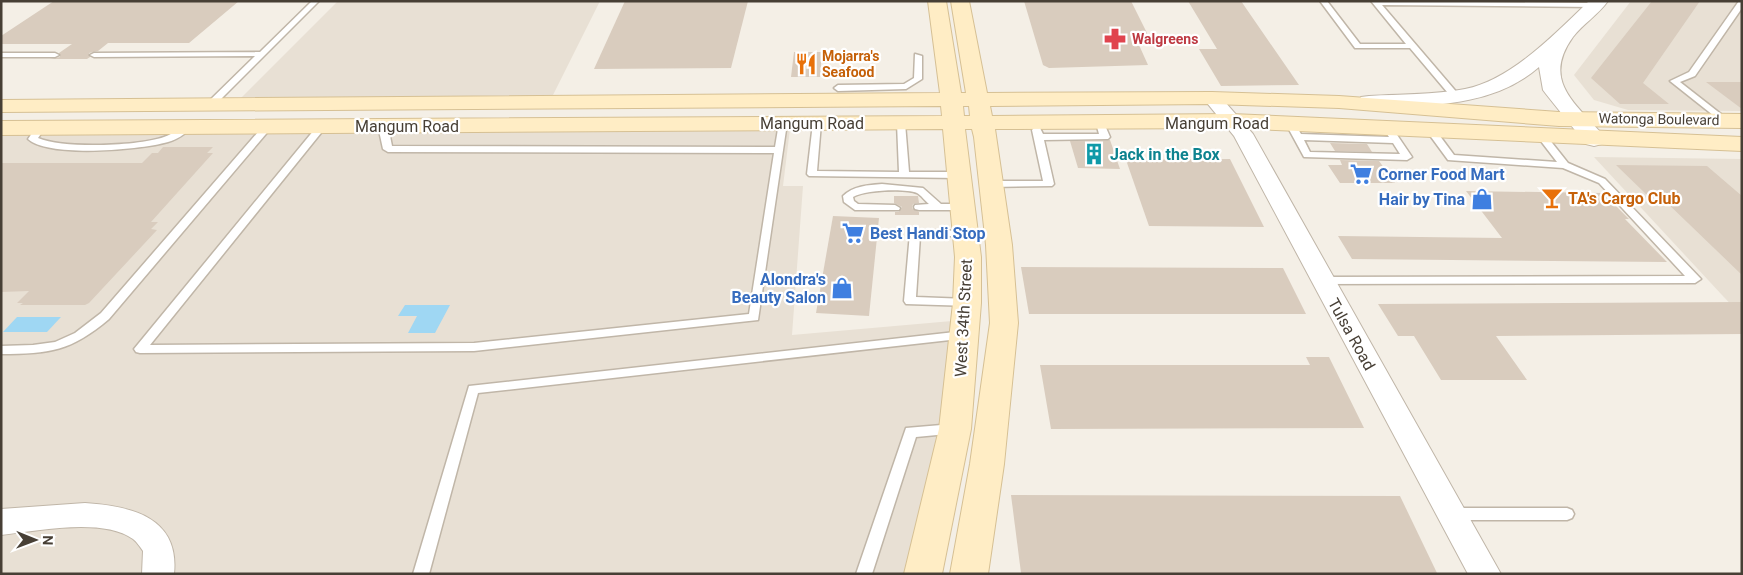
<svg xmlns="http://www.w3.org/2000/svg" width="1743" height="575" font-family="Roboto,sans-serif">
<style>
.residential{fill:#e8e0d4}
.water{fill:#9fd7f3}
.building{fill:#d9ccbe}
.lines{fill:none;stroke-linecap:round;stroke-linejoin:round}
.service-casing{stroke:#c0b6a8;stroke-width:3}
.minor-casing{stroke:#c0b6a8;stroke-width:2}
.tertiary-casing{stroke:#c0b6a8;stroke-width:2}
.secondary-casing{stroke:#d6c094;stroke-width:2}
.service{fill:#fff;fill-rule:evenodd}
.minor{fill:#fff;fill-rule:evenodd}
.tertiary{fill:#fff;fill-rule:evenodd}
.secondary{fill:#ffedc5;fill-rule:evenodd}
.labels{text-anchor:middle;stroke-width:4.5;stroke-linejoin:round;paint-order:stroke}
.far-health-label{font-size:14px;font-weight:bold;fill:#be3a42;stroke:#fff;text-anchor:start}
.far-food-label{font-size:14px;font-weight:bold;fill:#c56008;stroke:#fff;text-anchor:start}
.far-street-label{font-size:14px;fill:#473f35;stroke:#fff}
.street-label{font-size:16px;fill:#473f35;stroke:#fff}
.culture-label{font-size:16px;font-weight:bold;fill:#0d838f;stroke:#fff;text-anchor:start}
.shop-label{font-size:16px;font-weight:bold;fill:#366cbe;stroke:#fff;text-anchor:start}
.food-label{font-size:16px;font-weight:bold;fill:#c56008;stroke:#fff;text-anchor:start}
</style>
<rect width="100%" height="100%" fill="#f4efe6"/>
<g class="residential">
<polygon points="338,1 600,1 551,99 239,100"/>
<polygon points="1631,1 1742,1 1742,111 1628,110 1594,100 1574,75"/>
<polygon points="790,129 783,186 803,186 792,335 952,321 940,419 908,574 1,574 1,134"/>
<polygon points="1594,157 1742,159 1742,316 1722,295"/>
</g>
<g class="water">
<polygon points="405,305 450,305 435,333 408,333 417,316 398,316"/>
<polygon points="17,317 61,317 47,332 3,332"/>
</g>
<g class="building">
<polygon points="54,1 239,1 189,43 108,43 98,51 89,53 90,57 87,59 50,59 60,57 59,53 72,44 1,44 1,36"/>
<polygon points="625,1 748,1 731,68 594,69"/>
<polygon points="1024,1 1131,1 1153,45 1139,45 1148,65 1049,68 1043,65"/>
<polygon points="1188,1 1241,1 1299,85 1221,86 1199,49 1217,49"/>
<polygon points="1652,1 1700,1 1643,83 1669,104 1620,104 1591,78"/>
<polygon points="794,52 822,52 820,77 791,77"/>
<polygon points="1706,82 1742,82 1742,109"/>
<polygon points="1110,140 1120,169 1078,168 1070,141"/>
<polygon points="1330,143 1367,144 1372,152 1335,151"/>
<polygon points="163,147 213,147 207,153 213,153 151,222 158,222 151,229 157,230 89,303 85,305 20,305 23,303 17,303 29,291 1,292 1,163 142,163 152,153 158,153"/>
<polygon points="1230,159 1264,227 1149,226 1126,160"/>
<polygon points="1340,160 1379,161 1395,183 1340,183 1328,165 1342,165"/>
<polygon points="1616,165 1707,166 1742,196 1742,275 1662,198 1649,197"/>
<polygon points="1466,191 1603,193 1629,219 1625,219 1667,262 1352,259 1338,236 1502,238"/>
<polygon points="894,196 918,196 919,203 913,204 912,208 919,212 919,215 895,215 895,212 899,212 902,207 894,203"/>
<polygon points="833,216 879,218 869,316 816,313"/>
<polygon points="1021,267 1283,268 1306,314 1029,314"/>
<polygon points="1742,302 1742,334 1496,336 1527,380 1441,380 1414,336 1398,336 1378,304"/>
<polygon points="1306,357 1329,357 1364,428 1051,429 1040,365 1310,365"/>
<polygon points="1011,495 1400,496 1437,573 1021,573"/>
</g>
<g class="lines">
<g class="service-casing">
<g id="service">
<polygon points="312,1 319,1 213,107 210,108 206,105 207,103 255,56 94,57 90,55 94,53 260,52"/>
<polygon points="1320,1 1327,1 1360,44 1406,44 1371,1 1595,3 1599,5 1595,7 1382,5 1459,95 1460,97 1456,100 1453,99 1410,48 1355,48"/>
<polygon points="1739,1 1742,1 1742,8 1695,76 1680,82 1726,118 1727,120 1723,123 1670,81 1689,72"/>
<polygon points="1,53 55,53 59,55 55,57 1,57"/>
<polygon points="915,54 922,56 922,79 906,89 838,91 834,88 838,85 904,84 914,78"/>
<polygon points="783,120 787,123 758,320 474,351 140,353 136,352 134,349 319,124 322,123 327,126 325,128 150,345 474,343 749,314 774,153 388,152 383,149 378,126 383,123 388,126 392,146 775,147 779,123"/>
<polygon points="817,120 821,123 817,171 899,172 897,123 901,120 905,123 909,172 959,172 964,175 959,178 809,176 807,174 813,123"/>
<polygon points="1100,120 1104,123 1110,137 1108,139 1044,140 1054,184 1052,186 990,187 985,184 990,181 1043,181 1032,130 1034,128 1040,128 1043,134 1099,134 1096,123"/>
<path d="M1291,121L1294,122L1301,134L1389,137L1383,128L1388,125L1391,126L1412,157L1407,160L1304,157L1286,124ZM1304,140L1393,143L1400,154L1310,152Z"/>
<path d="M268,123L271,124V128L109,319C71,351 50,354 1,354V346L33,345L55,342L75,333L101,313L265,124Z"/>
<path d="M188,124L191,125V129C184,134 177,140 168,142C141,150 48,158 28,139L37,126L40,125L45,128L38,138C64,149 138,146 164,137C173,134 180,127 188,124Z"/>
<polygon points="1431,127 1434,128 1454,155 1557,162 1537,136 1542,133 1545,134 1568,163 1605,179 1701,279 1695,283 1318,284 1316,281 1318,278 1322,277 1685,276 1599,183 1563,168 1448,160 1426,130"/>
<path d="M882,184L923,188L941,204H962L967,207L962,210H919L915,209L914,207L915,205L929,204C925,201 921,195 917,193C905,188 864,190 853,197L854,201L858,204L895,205L900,208L899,210H855L844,202L843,196C853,186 868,185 882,184Z"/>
<polygon points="915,230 969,231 970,233 965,236 920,236 916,297 967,299 973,303 971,306 906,304 904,301 910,233"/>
<polygon points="964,331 970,335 968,338 478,393 429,574 413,574 469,386"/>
<polygon points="953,424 958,425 960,429 958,433 916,437 872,574 856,574 906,428"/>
<polygon points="1453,508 1567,508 1572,510 1574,514 1572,518 1567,520 1453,520 1448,518 1446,514 1448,510"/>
</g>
</g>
<g class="minor-casing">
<g id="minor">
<polygon points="1212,93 1218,94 1253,134 1501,574 1468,574 1234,136 1203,98 1206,94"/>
<path d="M85,503C131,506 180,517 174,574H142L143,551C140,547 137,542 133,539C103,517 36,531 1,535V509Z"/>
</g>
</g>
<g class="tertiary-casing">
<path id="tertiary" d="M1589,1H1608C1598,15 1583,24 1573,37C1542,80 1574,102 1602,134L1605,139L1602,144L1594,146L1586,144L1546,94L1543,90L1539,67C1492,108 1428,105 1369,108L1361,107L1358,102L1361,97L1369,96C1400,94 1434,95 1465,89C1511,80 1556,33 1589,1Z"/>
</g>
<g class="secondary-casing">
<path id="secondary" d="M928,1H946L961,93H966L951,1H969L987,93L1212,92L1339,96L1559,112L1742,114V128L1559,126L1339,108L1212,104L990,106L992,116L1232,114L1742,137V151L1232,128L995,129L1012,245L1018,323L1004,464L988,574H950L970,464L990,323L986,245L974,137L972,129H965L981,257V303L971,429L942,574H904L939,429L953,303L955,257L943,129L1,135V121L942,116L941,106L1,112V100L940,93ZM963,106H969L970,116H964Z"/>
</g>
<use href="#service" class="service"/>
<use href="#minor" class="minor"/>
<use href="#tertiary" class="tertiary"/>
<use href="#secondary" class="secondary"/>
</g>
<defs>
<g id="pharmacy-bare" transform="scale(1.725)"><path d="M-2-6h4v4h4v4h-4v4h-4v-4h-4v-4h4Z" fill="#e0444e" stroke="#fff" stroke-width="2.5" paint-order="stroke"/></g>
<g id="restaurant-bare" transform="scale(1.725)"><path d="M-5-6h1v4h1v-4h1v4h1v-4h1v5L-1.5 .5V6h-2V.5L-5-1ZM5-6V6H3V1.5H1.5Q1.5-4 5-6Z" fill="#e8710a" stroke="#fff" stroke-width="2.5" paint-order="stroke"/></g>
<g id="building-bare" transform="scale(1.725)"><path d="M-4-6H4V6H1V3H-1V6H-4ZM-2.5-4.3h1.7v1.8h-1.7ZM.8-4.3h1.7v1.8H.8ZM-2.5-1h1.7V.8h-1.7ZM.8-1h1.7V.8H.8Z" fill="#0f9aa8" stroke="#fff" stroke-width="2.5" paint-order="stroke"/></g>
<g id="supermarket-bare" transform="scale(1.725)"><path d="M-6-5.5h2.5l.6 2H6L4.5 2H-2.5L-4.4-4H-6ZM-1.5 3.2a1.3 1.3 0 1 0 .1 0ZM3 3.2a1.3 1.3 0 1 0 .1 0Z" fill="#3f7fe0" stroke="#fff" stroke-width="2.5" paint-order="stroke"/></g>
<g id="bar-bare" transform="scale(1.725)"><path d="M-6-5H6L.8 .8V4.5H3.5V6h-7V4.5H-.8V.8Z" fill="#e8710a" stroke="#fff" stroke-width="2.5" paint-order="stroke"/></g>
<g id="shop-bare" transform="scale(1.725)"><path d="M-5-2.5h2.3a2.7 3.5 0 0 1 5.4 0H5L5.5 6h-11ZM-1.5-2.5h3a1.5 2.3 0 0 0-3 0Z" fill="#3f7fe0" stroke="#fff" stroke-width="2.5" paint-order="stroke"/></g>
</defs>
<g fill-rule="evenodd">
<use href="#pharmacy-bare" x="1115" y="39"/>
<use href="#restaurant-bare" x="806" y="64"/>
<use href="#building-bare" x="1094" y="154"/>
<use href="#supermarket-bare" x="1361" y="174"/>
<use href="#bar-bare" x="1552" y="198"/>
<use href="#shop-bare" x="1482" y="199"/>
<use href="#supermarket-bare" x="853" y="233"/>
<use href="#shop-bare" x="842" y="288"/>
</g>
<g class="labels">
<g class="far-health-label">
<text x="1132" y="44">Walgreens</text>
</g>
<g class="far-food-label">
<text x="822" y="61">Mojarra's<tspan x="822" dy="16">Seafood</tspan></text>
</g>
<g class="far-street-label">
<text transform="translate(1659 119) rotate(1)" y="5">Watonga Boulevard</text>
</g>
<g class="street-label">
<text x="812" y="129">Mangum Road</text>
<text x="1217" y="129">Mangum Road</text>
<text x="407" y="132">Mangum Road</text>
<text transform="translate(963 318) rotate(-87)" y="6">West 34th Street</text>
<text transform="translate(1352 334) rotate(61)" y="6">Tulsa Road</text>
</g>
<g class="culture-label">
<text x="1110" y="160">Jack in the Box</text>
</g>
<g class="shop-label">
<text x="1378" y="180">Corner Food Mart</text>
<text x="1465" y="205" text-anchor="end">Hair by Tina</text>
<text x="870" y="239">Best Handi Stop</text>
<text x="826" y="285" text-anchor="end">Alondra's<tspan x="826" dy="18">Beauty Salon</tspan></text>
</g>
<g class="food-label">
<text x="1568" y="204">TA's Cargo Club</text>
</g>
</g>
<rect width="1743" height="575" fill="none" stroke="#473f35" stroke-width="5"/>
<g transform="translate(35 540) rotate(91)" stroke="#ffffff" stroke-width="4" paint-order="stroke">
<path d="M0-4L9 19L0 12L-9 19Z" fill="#473f35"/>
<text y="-8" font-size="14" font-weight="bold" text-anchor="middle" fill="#473f35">N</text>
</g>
</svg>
